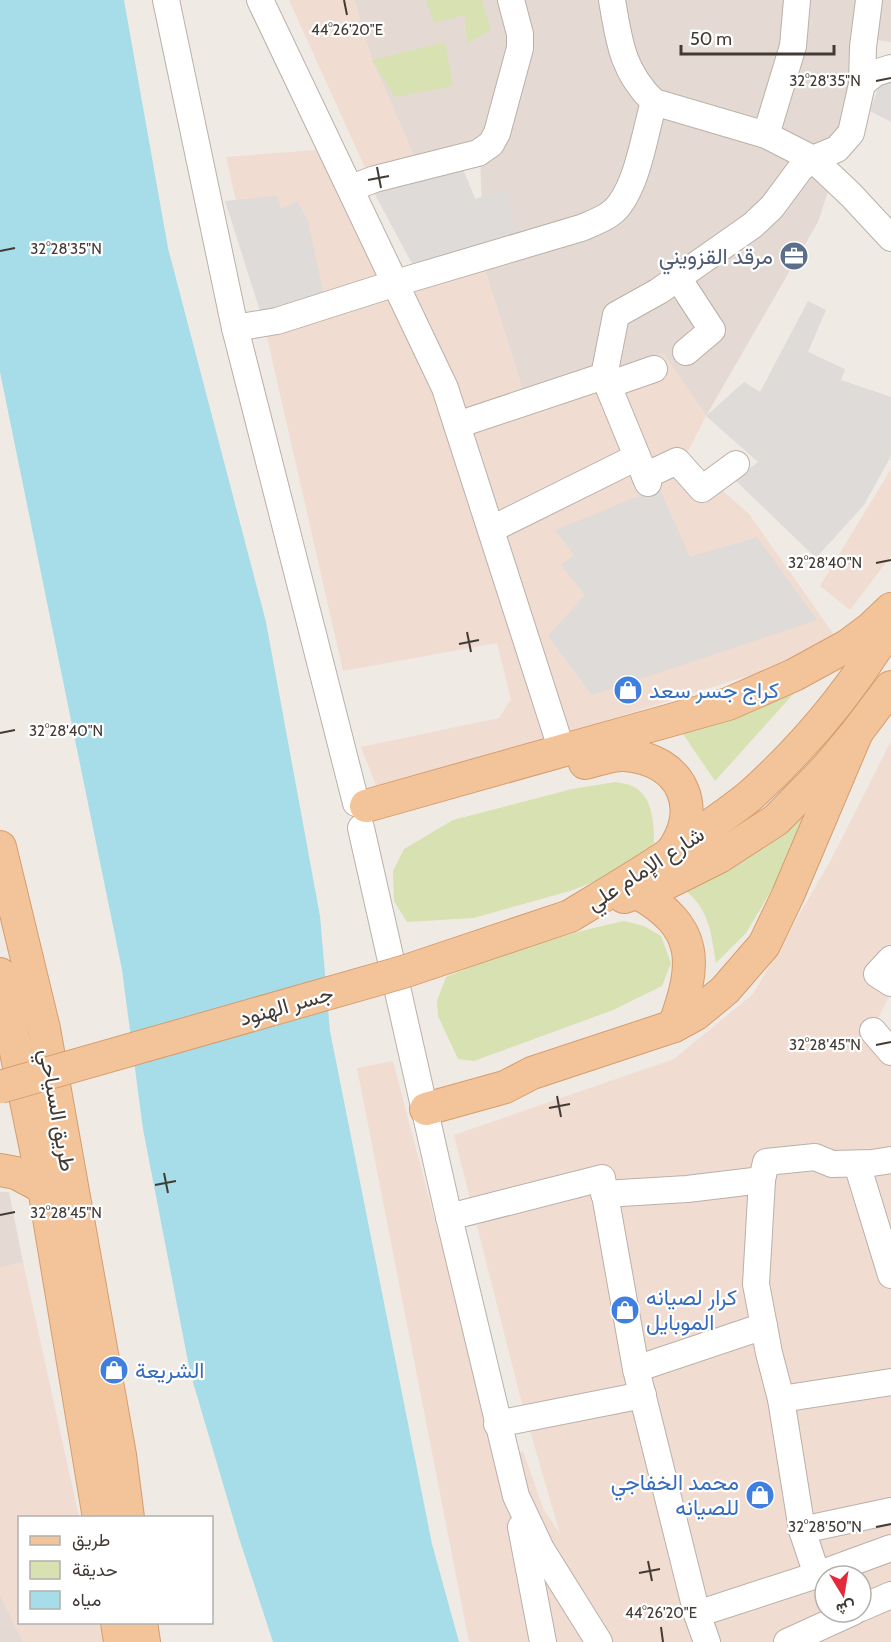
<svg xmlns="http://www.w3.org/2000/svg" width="891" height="1642" font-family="Cabin,Vazirmatn,sans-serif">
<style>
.residential{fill:#e4dad3}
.commercial{fill:#f1dcd1;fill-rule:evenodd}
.green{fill:#d7e1b1}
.parking{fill:#dedbd9}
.water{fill:#a6dde8}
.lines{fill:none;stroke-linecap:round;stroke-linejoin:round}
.minor-casing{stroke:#bab0a8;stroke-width:28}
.major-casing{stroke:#d69d6d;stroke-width:34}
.minor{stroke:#fff;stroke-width:26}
.major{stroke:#f3c49a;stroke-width:32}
.major-bridge-casing{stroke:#d69d6d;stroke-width:34;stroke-linecap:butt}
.major-bridge{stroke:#f3c49a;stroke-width:32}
.ticks{fill:none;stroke:#423a35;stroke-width:2}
.labels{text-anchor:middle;stroke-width:4.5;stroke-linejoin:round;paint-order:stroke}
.service-label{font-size:22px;fill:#4e5e75;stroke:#fff;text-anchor:end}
.shop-label{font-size:22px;fill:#366cbe;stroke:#fff;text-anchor:start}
.street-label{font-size:22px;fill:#423a35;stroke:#fff}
.ticks-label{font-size:15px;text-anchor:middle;fill:#423a35;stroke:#fff;stroke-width:4.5;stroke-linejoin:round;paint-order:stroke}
</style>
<rect width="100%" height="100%" fill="#f0eae5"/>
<g class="residential">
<polygon points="354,0 891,0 891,42 878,40 818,222 706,416 663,353 527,404 484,267 480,155 417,163 372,60"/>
<polygon points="0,1192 9,1192 23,1262 0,1268"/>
<polygon points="0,1595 23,1642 0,1642"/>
</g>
<g class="commercial">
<polygon points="289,0 354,0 372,60 417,163 366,170"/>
<polygon points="316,150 421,289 484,267 527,404 663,353 706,416 685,457 749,514 842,646 548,739 381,798 361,747 499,718 511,699 497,643 343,671 226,157"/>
<polygon points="891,469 891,556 850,610 820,586"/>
<path d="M891,741V992L874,1026L891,1046V1642H469L357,1068L393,1061L446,1263L493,1458L523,1451L543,1508L560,1534L521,1400L454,1135L674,1059L753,994L832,858ZM825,1576H861V1612H825Z"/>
<polygon points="23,1262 79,1517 20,1518 20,1622 102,1623 106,1642 23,1642 0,1595 0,1268"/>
</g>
<g class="green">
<polygon points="426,0 482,0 491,30 467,43 465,15 434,23"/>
<polygon points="445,42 453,86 395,97 372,60"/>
<polygon points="805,681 715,781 681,731"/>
<path d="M616,782C621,783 629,784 634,787C653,797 654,824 654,843L628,869L570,891L473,918L407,922L394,901L393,871L404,849L453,820L572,789Z"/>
<path d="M815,799L781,874L746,933L716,963C711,933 710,911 685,890Z"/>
<path d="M624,921L644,926L661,936L671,963L662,986L613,1010L474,1061L458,1059L438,1016L437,1001L446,977C504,953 563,934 624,921Z"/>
</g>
<g class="parking">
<polygon points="884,72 891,72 891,122 870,111"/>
<polygon points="462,166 475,199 506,189 518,237 416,271 372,189"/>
<polygon points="277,196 281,209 297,201 308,221 324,297 260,311 225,201"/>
<polygon points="808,301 826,310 808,352 845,369 841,380 891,397 891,456 864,505 816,558 735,480 758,462 706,416 744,382 760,392"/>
<polygon points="659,488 690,557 757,537 817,620 592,695 548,636 585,595 561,565 574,555 555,530"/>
</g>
<polygon class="water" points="0,0 124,0 168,248 266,622 320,916 330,1031 432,1544 459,1642 273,1642 239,1538 190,1372 143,1129 122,970 0,372"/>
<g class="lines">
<g class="minor-casing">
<g id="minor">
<polyline points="166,0 235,328 356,803"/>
<polyline points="260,0 445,388 562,751"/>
<path d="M612,0C619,41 622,71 654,102L766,135L813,159L851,195L891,238"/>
<polyline points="862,84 863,47 869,0"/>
<polyline points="766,135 793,46 797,0"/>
<polyline points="351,188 375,179 478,153 491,144 497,133 520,48 520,34 511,0"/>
<polyline points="678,278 712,330 686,352"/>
<path d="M235,328L277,321L396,283L581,228C595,222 611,217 620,204C639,178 645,132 654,102"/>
<polyline points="608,385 654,369"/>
<polyline points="457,425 604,376"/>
<polyline points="645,476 677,461 702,489 736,464"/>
<polyline points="648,483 604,376 616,315 659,291 753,225 772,207 801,168 813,159 837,149 851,133 862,84 875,73 891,68"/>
<polyline points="492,529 637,457"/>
<polyline points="361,828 449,1217 516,1496 541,1549 599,1642"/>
<polyline points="891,959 877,974 891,983"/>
<polyline points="873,1031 891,1052"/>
<polyline points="857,1164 891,1275"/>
<polyline points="604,1194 687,1189 762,1180"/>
<polyline points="449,1217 602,1178 636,1369 697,1614 707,1642"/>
<polyline points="636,1369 764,1326"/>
<polyline points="781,1399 891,1382"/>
<polyline points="497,1424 643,1395"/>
<polyline points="521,1527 543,1642"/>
<polyline points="802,1530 891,1511"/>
<polyline points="817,1575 802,1530 781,1399 769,1353 756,1284 762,1180 766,1162 815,1157 832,1164 872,1163 891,1160"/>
<polyline points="861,1608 891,1595"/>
<polyline points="697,1614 817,1575 891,1548"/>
<polyline points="787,1642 853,1612"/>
</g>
</g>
<g class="major-casing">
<g id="major">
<path d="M585,763C598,760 612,754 625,755C682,759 705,809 670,854"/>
<polyline points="366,806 728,704 794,675 847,646 871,628 891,609"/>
<polyline points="0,847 44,1029 120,1455 128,1518"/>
<path d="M636,892C700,927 697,964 674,1026"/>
<polyline points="624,897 669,882 719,857 776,820 826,769 857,732 891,687"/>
<path d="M570,916C621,885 672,855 719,819C730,811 742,803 752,794C806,745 854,687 891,624"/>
<polyline points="0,974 44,1188 99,1518"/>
<polyline points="426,1109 505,1087 532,1073 674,1026 696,1014 725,990 764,945 788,895 857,732"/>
<polyline points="0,1170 16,1173 44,1188"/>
<polyline points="117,1622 120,1642"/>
<polyline points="141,1622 144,1642"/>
</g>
</g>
<use href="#minor" class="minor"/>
<use href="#major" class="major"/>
<g class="major-bridge-casing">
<polyline id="major-bridge" points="0,1087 403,972 570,916"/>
</g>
<use href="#major-bridge" class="major-bridge"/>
</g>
<path class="ticks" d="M344,0L347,15M876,81L891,78M377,167L381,188M368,180L389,176M0,251L15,248M876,563L891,560M467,632L471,652M459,644L479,640M0,733L15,730M876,1045L891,1042M557,1096L561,1117M549,1108L570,1104M164,1173L168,1193M155,1185L176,1181M0,1215L15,1212M876,1527L891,1524M648,1561L652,1581M639,1573L660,1569M661,1627L663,1642"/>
<defs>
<g id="office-disc" transform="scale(1.5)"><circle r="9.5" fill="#5c6f8a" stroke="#fff"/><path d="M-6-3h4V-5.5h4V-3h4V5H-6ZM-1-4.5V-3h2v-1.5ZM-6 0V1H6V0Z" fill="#fff"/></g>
<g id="shop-disc" transform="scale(1.5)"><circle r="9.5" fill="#3f7fe0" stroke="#fff"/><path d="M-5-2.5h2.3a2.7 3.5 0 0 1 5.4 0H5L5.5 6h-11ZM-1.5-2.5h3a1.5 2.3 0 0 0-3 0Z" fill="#fff"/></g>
</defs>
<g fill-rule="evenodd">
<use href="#office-disc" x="794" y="256"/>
<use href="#shop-disc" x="628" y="690"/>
<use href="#shop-disc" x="625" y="1310"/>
<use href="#shop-disc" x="114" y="1370"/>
<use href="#shop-disc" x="760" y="1495"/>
</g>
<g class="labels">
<g class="service-label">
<text x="773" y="264">مرقد القزويني</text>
</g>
<g class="shop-label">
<text x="649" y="698">كراج جسر سعد</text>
<text x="646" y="1305">كرار لصيانه<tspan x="646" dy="25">الموبايل</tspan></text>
<text x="135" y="1378">الشريعة</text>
<text x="739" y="1490" text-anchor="end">محمد الخفاجي<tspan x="739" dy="25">للصيانه</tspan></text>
</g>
<g class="street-label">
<text transform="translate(645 868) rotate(-33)" y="8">شارع الإمام علي</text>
<text transform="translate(286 1005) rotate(-16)" y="8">جسر الهنود</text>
<text transform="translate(58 1110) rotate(80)" y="8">طريق السياحي</text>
</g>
</g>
<g class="ticks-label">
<text x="347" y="35">44°26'20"E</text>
<text x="825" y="86">32°28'35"N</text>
<text x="66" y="254">32°28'35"N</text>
<text x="825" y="568">32°28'40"N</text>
<text x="66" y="736">32°28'40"N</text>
<text x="825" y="1050">32°28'45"N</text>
<text x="66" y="1218">32°28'45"N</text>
<text x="825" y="1532">32°28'50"N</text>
<text x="661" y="1618">44°26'20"E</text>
</g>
<rect x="18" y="1516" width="195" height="108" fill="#ffffff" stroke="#b3b0ae" stroke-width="1.5"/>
<rect x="30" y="1536" width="30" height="9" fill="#f3c49a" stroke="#b3b0ae" stroke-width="1.5"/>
<text x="72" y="1546" font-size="18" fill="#423a35">طريق</text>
<rect x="30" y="1561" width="30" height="18" fill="#d7e1b1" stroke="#b3b0ae" stroke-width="1.5"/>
<text x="72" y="1576" font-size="18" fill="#423a35">حديقة</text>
<rect x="30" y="1591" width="30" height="18" fill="#a6dde8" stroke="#b3b0ae" stroke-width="1.5"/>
<text x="72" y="1606" font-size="18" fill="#423a35">مياه</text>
<g transform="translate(843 1594) rotate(169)"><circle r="28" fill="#ffffff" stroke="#b3b0ae" stroke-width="1.5"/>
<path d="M0-4.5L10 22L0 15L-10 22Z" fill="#e3293a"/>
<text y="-9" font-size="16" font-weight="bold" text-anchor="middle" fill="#423a35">ش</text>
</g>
<path d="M681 45v9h153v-9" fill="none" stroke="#423a35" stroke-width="3"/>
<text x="690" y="45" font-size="18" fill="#423a35" stroke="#ffffff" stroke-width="4.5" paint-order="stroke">50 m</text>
</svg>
